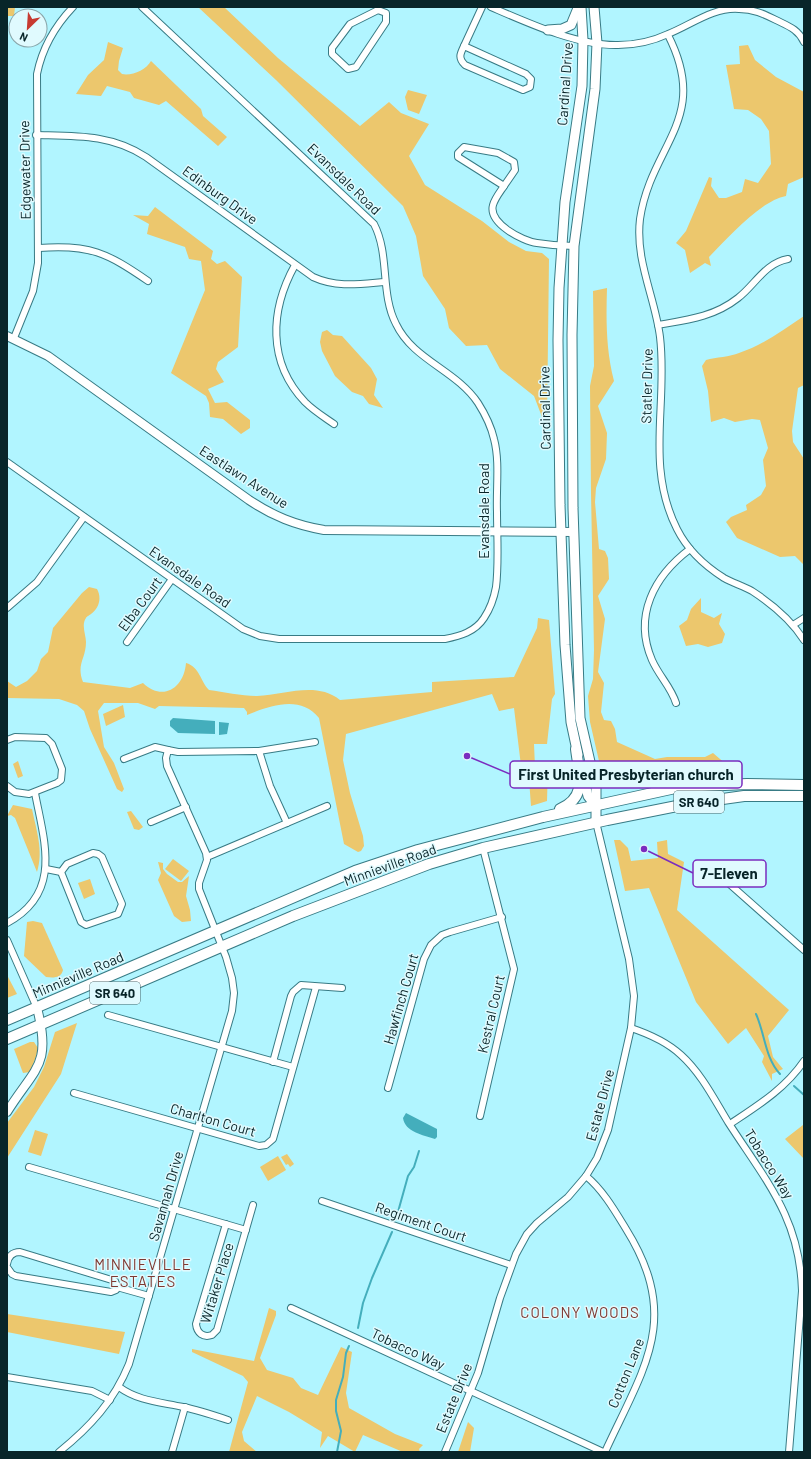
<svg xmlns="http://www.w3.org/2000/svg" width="811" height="1459" font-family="Barlow,sans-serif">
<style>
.green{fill:#ecc76d}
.water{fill:#44aebc}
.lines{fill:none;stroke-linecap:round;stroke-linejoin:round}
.stream{stroke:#44aebc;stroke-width:2}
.minor-casing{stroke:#387b85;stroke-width:8}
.tertiary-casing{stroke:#387b85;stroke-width:10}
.secondary-casing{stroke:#387b85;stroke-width:11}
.primary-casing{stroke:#387b85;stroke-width:12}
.minor{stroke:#fff;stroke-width:6}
.tertiary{stroke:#fff;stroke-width:8}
.secondary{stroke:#fff;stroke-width:9}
.primary{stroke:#fff;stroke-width:10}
.labels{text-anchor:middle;stroke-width:3;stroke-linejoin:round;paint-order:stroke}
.shield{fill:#e0fafe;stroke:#496569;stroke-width:1}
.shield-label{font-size:13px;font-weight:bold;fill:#082529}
.street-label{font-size:14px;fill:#082529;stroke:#e0fafe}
.neighbourhood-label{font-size:15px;letter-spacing:1px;fill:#7f3830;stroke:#e0fafe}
.leader{fill:none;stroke:#7b2cbf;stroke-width:1.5}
.callout-dot{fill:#7b2cbf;stroke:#e0fafe;stroke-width:1.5}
.callout{fill:#e0fafe;stroke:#7b2cbf;stroke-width:1.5}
.callout-label{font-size:15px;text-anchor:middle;font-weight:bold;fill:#082529}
</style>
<rect width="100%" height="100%" fill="#b1f5ff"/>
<g class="green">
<polygon points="7,7 15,7 14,16 7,16"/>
<polygon points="198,7 224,7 278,58 360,126 389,102 401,113 429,124 409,156 425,185 482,221 509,242 526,251 542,253 549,259 547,422 542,417 534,396 500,369 487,345 466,346 449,328 445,309 423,276 416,236 403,206 276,80"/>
<path d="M108,42L123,48L119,61L118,70L122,74C132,76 146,70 151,61L201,109L203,116L227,137L218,146L166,101L159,105L134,98L130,92L107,86L101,96L76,94L88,75L104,60Z"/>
<path d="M748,45L755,60L776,77L804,92V177L788,184L786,196C760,201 728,238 709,257L711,266L705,263L690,273L685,250L676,243L686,231L709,177L712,178L711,186L719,198H726L742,192L745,179L758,183L771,164L769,131L761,119L748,110L734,109L726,65L740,64L739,46Z"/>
<polygon points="408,90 427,95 419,114 408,110 405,97"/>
<polygon points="155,207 213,251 211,259 217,264 225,261 242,277 238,347 218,362 216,369 224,382 208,389 215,403 227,402 250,420 250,428 241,434 223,419 210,417 209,403 206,396 171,373 205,290 201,261 189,259 185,247 147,234 149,224 133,215 148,216"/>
<path d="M607,288C606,320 606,350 614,381L598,406L607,433L606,459L596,488L595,502L599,549L605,551L608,558L609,579L598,596L605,619L598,672L604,683L601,712L604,720L611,721L615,729L617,742L655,759L667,757H705L713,753L727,765C712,766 696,765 680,768C671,769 666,773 658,777C640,784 617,786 602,774L590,722L588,696L593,679L594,650L591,493L590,386L594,366L593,291Z"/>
<path d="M804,316V385L798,388L792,431L793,442L804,459V565L795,556L780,557L737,538L726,522L731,517L747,510L746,505L761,495L766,486L763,460L768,448L760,420L752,419L735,422L724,418L711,422L708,391L702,366L706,360C716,357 730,357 739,353C763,345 783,330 804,316Z"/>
<polygon points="327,330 333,335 342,336 371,368 377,379 374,395 383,408 369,404 363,396 352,392 335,376 322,351 320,342 322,332"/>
<path d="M89,587L97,589C102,598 99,608 91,614C91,614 86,617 86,618C81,625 86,635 86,642C86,659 76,664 83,682L130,688L143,683C163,702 184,688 186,663C200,667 200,681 209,690C224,692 242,696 257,696C285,695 316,681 340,700L432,692V682L514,677L537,628L538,618L549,620L555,694L552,699L547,744H534L535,767H548L547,801L531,806L529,779L522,774L514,708L499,711L492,694L346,734L343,760L350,793L363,836L364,846L361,851L358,852L344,844L319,718C301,695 271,705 247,715V712L244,708L159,706L155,709L138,703H104L98,711L104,747L114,763L124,789L122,792L117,789L90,729L84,711L77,705L59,699L7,698V681L16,687L27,681L37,671L41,659L48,652L53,628L82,593Z"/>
<polygon points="701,598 701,612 714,618 722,613 719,624 725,634 722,643 708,647 698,644 686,646 679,626 687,620 691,609"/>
<polygon points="123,705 125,717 106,726 103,714"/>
<polygon points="18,761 23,776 18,778 13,764"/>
<path d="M13,805L32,809C36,829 44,851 37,872L15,818L11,815L7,816Z"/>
<polygon points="131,811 143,827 139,830 134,829 127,812"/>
<polygon points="614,840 620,840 628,848 631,861 658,858 657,842 667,840 668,854 684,862 677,910 789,1010 768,1036 773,1057 783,1069 772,1074 772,1081 762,1062 764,1056 746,1028 728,1044 696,1002 649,888 625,891"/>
<polygon points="173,859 189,871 181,881 165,869"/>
<polygon points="158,862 163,863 163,869 167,874 178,882 182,882 189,876 186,896 190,910 191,921 182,922 174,916 158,880 161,873"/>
<polygon points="90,879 95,894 84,899 78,883"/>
<path d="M33,921L42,923L63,970C61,978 54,978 46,977L24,956L27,922Z"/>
<polygon points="7,975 17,994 7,998"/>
<polygon points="77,1023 61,1074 7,1158 7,1123 34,1087 44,1067 55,1032"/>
<polygon points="30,1042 34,1042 38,1048 36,1057 30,1072 23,1073 14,1049"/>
<polygon points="804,1122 804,1159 785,1139 803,1125"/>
<polygon points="35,1130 48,1134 41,1156 28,1152"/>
<polygon points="287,1154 294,1164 290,1167 288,1164 286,1165 281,1157"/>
<polygon points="278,1156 286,1170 268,1181 260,1167"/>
<polygon points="269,1308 276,1311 276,1315 260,1358 267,1370 293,1378 301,1388 318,1395 341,1347 352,1352 346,1393 349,1408 395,1434 423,1445 419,1449 420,1452 403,1452 363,1435 355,1452 328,1436 320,1448 322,1432 289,1412 257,1396 242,1432 244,1441 257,1452 229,1452 248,1382 243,1376 192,1352 192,1349 254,1361"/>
<polygon points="7,1314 125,1332 119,1354 7,1332"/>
<polygon points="468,1422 474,1428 470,1452 458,1452"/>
</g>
<g class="water">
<polygon points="173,718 215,721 215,734 178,733 170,726 170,721"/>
<polygon points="219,722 229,723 227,734 219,735"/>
<path d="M406,1113L437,1129V1137L435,1139C423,1135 405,1132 403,1118Z"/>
</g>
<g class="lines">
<g class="stream">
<path d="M756,1014C765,1034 765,1058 780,1074"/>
<polyline points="794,1086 804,1095"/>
<polyline points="396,1219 408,1176 414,1167 419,1151"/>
<polyline points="358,1328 363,1303 372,1278 392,1232"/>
<polyline points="337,1452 341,1431 336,1411 336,1400 343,1377 346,1353 349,1346"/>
</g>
<g class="minor-casing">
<g id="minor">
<path d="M491,7C528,23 578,46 618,45C635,45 653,41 668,34C691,25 713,7 739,9C753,9 764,14 776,20C788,26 798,29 804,42"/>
<polygon points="378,10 386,13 386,22 356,67 348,69 332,54 332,48 350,24"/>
<path d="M668,35C711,119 651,144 640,219C635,261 655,297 660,337C668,403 645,466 677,529C687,549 705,566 724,578C733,583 743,586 752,591C772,604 791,620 804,640"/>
<path d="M464,46L526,74L531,79L530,87L523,90L465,65C458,58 460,54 464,46Z"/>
<polyline points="464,46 482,7"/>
<path d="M36,135C75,136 111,134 146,157L313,277C337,288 360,284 385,282"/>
<polygon points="464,147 498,153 514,162 515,170 504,186 458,157 458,153"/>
<path d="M504,186C500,192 495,198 493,205C488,223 522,241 537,243C549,245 562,246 574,246"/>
<path d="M39,248C90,244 107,253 148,281"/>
<path d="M295,265C270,310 267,362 305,402C314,411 324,417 334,424"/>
<path d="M658,325C687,320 714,317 738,298C755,285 765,263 788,259"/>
<path d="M14,338L33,291L38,263L37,74C42,49 55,26 73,7"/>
<path d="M7,462L243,629L260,636L279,639H445C460,636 475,632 484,618C490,609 494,598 496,587C499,563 497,536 497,512C496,488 500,462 494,439C491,426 485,414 478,403C456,370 413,360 396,324C380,293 390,255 374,224L142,7"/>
<polyline points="7,608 37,582 84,517"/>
<polyline points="793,625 804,618"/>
<polyline points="127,642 172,579"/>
<path d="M676,703C671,687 659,676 652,660C633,616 654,576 690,549"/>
<polyline points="7,740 15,737 46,738 52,744 62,769 61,780 57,783 29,794 15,792 7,786"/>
<polyline points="259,751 315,742"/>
<polyline points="124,759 155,747 168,750"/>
<polyline points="151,822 186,807"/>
<polygon points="93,853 98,854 102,857 122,904 118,914 86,925 81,922 61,872 67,864"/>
<polyline points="207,857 327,806"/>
<polyline points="46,869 61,872"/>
<polyline points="705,874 718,876 725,880 804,950"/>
<path d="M7,923C63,893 44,841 35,793"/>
<polyline points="7,940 37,1008"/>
<polyline points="108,1015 293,1067"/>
<path d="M631,1028C649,1034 667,1042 681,1055C701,1073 714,1099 728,1122C766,1181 800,1218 802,1291L789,1452"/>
<polyline points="273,1062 291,996 293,992 301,985 342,988"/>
<polyline points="388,1088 424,959 431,945 442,935 450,932 502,917"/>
<polyline points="74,1093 259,1146 266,1145 273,1139 316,987"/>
<polyline points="480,1116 514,969 483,848"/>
<path d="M730,1124C757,1106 785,1089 804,1061"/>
<polyline points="29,1167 246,1230"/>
<path d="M586,1176C603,1190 615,1211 626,1229C682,1319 644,1367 605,1452"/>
<polyline points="322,1201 511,1265"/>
<path d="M226,1224L196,1324C197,1333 203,1338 212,1335L217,1330L253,1205"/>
<path d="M7,1264C8,1257 12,1252 20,1252L115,1281L117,1286L116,1290L111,1292L16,1276L12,1274L7,1267"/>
<polyline points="117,1287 149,1296"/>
<polyline points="291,1308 603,1452"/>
<polyline points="7,1377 92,1391 110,1400"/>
<path d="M119,1387C138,1401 160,1402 183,1407C198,1410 213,1415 228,1420"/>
<path d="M59,1452C90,1427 114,1401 129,1364L232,1011L234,993L232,978L226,957L199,889V883L207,860L206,853L167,766L166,758L168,750L178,752L259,751L270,786L287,823"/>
<polyline points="172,1452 185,1407"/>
<polyline points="445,1452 478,1373 500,1298 516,1254 527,1234 537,1223 568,1197 586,1176 597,1158 608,1130 631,1028 634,996 629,959 596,822"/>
</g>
</g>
<g class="tertiary-casing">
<g id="tertiary">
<path d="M7,336L48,356L249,500C273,516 295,525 324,530L574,532"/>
<path d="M7,1112C35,1067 52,1066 37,1008"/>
</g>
</g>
<g class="secondary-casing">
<g id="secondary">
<polyline points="594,7 597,43 595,89 574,246 572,335 573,508 580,718 596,788 596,822"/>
<polyline points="548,30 562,29 571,25 578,8"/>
<polyline points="578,755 571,722 565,645 560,505 558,340 559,288 565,202 582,86 583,40 581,7"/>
<polyline points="582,772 588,796 595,805"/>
</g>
</g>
<g class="primary-casing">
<g id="primary">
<path d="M560,809C588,797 579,774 576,749"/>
<polyline points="7,1020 355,871 418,850 543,817 680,787 747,784 804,785"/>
<polyline points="7,1039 293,916 429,864 483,848 607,820 687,804 744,796 804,796"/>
</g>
</g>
<use href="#minor" class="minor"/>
<use href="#tertiary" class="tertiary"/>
<use href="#secondary" class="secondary"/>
<use href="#primary" class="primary"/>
</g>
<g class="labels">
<g class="shield">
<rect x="674" y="791" width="50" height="22" rx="3"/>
<rect x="90" y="982" width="50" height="22" rx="3"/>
</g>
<g class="shield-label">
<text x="699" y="807">SR 640</text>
<text x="115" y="998">SR 640</text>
</g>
<g class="street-label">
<text transform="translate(565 84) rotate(-86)" y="5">Cardinal Drive</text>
<text transform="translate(25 170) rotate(-91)" y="5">Edgewater Drive</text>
<text transform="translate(344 179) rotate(44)" y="5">Evansdale Road</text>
<text transform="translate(220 195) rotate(36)" y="5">Edinburg Drive</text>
<text transform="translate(647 386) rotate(-89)" y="5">Statler Drive</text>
<text transform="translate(545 408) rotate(-91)" y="5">Cardinal Drive</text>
<text transform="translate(244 477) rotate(33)" y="5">Eastlawn Avenue</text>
<text transform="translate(484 511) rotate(-90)" y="5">Evansdale Road</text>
<text transform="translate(190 577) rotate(35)" y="5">Evansdale Road</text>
<text transform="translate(140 604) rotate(-54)" y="5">Elba Court</text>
<text transform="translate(390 865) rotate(-20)" y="5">Minnieville Road</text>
<text transform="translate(78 975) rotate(-23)" y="5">Minnieville Road</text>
<text transform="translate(401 999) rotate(-74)" y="5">Hawfinch Court</text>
<text transform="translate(491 1014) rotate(-77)" y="5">Kestral Court</text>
<text transform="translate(600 1105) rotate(-75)" y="5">Estate Drive</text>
<text transform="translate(213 1120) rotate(16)" y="5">Charlton Court</text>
<text transform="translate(769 1164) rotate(58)" y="5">Tobacco Way</text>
<text transform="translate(166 1196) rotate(-74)" y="5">Savannah Drive</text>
<text transform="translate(421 1222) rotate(19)" y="5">Regiment Court</text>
<text transform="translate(217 1283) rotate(-73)" y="5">Witaker Place</text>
<text transform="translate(408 1349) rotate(25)" y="5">Tobacco Way</text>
<text transform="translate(626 1373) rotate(-68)" y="5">Cotton Lane</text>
<text transform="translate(454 1398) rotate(-68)" y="5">Estate Drive</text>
</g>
<g class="neighbourhood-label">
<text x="143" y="1270">MINNIEVILLE<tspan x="143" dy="17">ESTATES</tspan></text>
<text x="580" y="1318">COLONY WOODS</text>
</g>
</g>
<path class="leader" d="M467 756L510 774M644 849L693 873"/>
<g class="callout-dot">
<circle cx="467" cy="756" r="4"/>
<circle cx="644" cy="849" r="4"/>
</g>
<g class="callout">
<rect x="510" y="761" width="232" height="27" rx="4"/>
<rect x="693" y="860" width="73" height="27" rx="4"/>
</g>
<g class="callout-label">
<text x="626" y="780">First United Presbyterian church</text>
<text x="729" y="879">7-Eleven</text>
</g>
<rect width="811" height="1459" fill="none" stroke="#082529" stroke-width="16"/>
<g transform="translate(28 28) rotate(205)"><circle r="19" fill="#e0fafe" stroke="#8aa5a9"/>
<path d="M0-3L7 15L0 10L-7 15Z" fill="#c73a31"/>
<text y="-6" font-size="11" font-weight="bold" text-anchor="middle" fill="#082529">N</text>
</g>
</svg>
